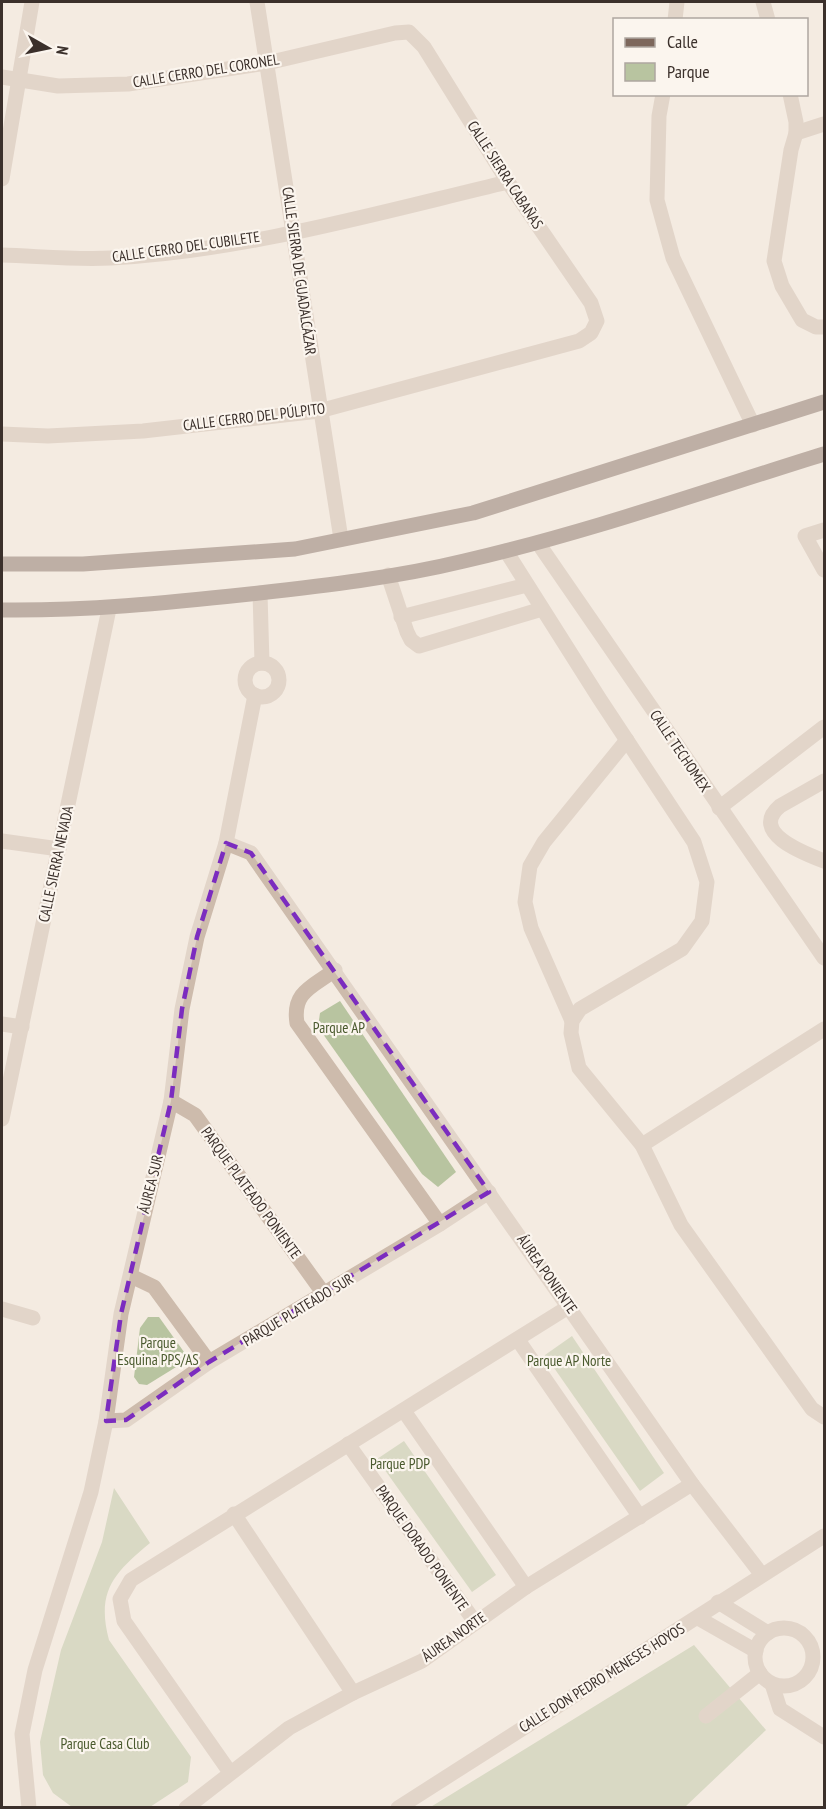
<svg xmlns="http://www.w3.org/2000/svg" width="826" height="1809" font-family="'PT Sans Narrow',sans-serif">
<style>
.green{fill:#b8c4a0}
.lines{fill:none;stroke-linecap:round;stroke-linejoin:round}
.minor{stroke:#cdbbac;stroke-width:15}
.major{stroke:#7d675c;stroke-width:15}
.marked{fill:none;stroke:#7b2cbf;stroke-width:4.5;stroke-dasharray:12 8;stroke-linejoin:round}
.labels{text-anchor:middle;stroke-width:4.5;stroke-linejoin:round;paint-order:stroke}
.street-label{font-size:15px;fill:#3b302b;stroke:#fbf5ee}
.park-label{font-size:15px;fill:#4a5a2e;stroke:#fbf5ee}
</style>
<rect width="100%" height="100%" fill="#f4ebe1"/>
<g class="green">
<polygon points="340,1001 456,1172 438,1187 422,1174 318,1027 320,1013"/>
<polygon points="148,1317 159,1317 184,1352 181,1364 147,1385 139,1384 134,1377 140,1328"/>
<polygon points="572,1336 664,1473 640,1491 545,1355"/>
<polygon points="404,1441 496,1575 472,1592 377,1459"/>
<path d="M114,1488L150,1543C114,1573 96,1591 109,1640L191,1757L188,1782L150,1807H72L53,1793L43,1775L40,1742L61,1650L102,1542Z"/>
<polygon points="694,1645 766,1730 685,1807 429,1808"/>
</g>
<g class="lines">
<g class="minor">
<polyline points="257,2 341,539"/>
<polyline points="763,2 768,20"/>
<polyline points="675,20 677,2"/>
<polyline points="2,77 58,86 128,84 267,63 395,33 409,32 424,47 508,182 591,303 597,321 591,333 579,341 319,411 143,431 48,436 2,434"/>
<polyline points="663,94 659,116 657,200 673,258 753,425"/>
<polyline points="790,94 796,122 796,133 791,150 774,261 782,286 802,320 816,327 824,327"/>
<polyline points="796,133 824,124"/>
<polyline points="2,179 32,2"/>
<path d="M2,255C37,256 75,260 111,258C245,251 377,213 508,182"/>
<polyline points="824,530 805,536 824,570"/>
<polyline points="538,543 824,958"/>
<polyline points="506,551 599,698 694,842 707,882 702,921 682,949 580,1009 572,1021 571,1033 579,1068 642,1145 681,1225 812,1409 824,1417"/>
<polyline points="388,575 407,632 411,640 419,646 542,609"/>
<polyline points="260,593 262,663"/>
<polyline points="401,617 527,585"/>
<circle cx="262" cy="680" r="17"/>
<path d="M824,781L780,806C748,833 806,854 824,861"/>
<polyline points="719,808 824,727"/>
<polyline points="2,841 59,849"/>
<polyline points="226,843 251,853 692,1484 762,1575"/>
<path d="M335,970C312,987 292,992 297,1023L440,1224"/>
<polyline points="572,1021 531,928 525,902 530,866 544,842 627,740"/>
<polyline points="2,1024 22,1027"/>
<polyline points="171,1101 195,1115 324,1294"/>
<polyline points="2,1119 109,609"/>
<polyline points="642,1145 824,1029"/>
<polyline points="131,1276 154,1287 209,1362"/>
<polyline points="2,1309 33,1318"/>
<polyline points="518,1340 640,1517"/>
<polyline points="404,1411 526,1587"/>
<polyline points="106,1421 126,1420 209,1362 440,1224 489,1192"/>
<polyline points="348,1444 475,1622"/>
<polyline points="234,1514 353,1693"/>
<polyline points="718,1602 768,1633"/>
<polyline points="698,1618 756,1651"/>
<circle cx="784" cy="1657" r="29"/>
<polyline points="772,1684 780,1709 824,1737"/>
<polyline points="706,1716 760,1673"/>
<polyline points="229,1771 124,1621 120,1599 131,1580 570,1306"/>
<polyline points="29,1808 22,1734 35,1670 91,1492 106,1421 121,1314 171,1101 182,1009 197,937 226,843 255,695"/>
<polyline points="186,1808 289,1728 353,1693 422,1661 526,1587 692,1484"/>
<polyline points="398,1808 824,1536"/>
</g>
<g class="major">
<polyline points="2,564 83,564 295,549 473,513 824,402"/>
<path d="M2,610C85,611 167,603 250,594C321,586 394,578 464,561C586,533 705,491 824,454"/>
</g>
</g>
<path d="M0 0H826V1809H0ZM226,843L251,853L489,1192L209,1362L126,1420L106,1421L121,1314L171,1101L182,1009L197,937Z" fill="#f4ebe1" fill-opacity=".55" fill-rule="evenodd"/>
<path class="marked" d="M226,843L251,853L489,1192L209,1362L126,1420L106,1421L121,1314L171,1101L182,1009L197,937Z"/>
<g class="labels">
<g class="street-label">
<text transform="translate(206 71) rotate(-9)" y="5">CALLE CERRO DEL CORONEL</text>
<text transform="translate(505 175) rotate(57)" y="5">CALLE SIERRA CABAÑAS</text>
<text transform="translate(186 247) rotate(-8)" y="5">CALLE CERRO DEL CUBILETE</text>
<text transform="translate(299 271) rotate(82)" y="5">CALLE SIERRA DE GUADALCÁZAR</text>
<text transform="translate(254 417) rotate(-7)" y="5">CALLE CERRO DEL PÚLPITO</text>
<text transform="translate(680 751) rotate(56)" y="5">CALLE TECHOMEX</text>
<text transform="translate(56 864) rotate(-78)" y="5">CALLE SIERRA NEVADA</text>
<text transform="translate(151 1184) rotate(-76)" y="5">ÁUREA SUR</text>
<text transform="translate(251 1193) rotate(54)" y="5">PARQUE PLATEADO PONIENTE</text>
<text transform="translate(547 1274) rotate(55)" y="5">ÁUREA PONIENTE</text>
<text transform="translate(298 1310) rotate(-31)" y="5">PARQUE PLATEADO SUR</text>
<text transform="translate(422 1548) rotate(55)" y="5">PARQUE DORADO PONIENTE</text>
<text transform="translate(454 1637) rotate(-35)" y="5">ÁUREA NORTE</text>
<text transform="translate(602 1678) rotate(-32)" y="5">CALLE DON PEDRO MENESES HOYOS</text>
</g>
<g class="park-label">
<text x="339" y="1033">Parque AP</text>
<text x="158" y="1348">Parque<tspan x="158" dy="17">Esquina PPS/AS</tspan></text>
<text x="569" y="1366">Parque AP Norte</text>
<text x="400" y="1469">Parque PDP</text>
<text x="105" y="1749">Parque Casa Club</text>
</g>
</g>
<rect width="826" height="1809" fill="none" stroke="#3b302b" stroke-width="6"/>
<rect x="613" y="18" width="195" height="78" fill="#fbf5ee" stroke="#aea6a0" stroke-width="1.5"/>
<rect x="625" y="38" width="30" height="9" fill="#7d675c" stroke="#aea6a0" stroke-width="1.5"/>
<text x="667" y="48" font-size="18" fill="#3b302b">Calle</text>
<rect x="625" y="63" width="30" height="18" fill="#b8c4a0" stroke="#aea6a0" stroke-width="1.5"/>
<text x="667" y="78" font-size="18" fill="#3b302b">Parque</text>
<g transform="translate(48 48) rotate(99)" stroke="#fbf5ee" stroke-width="4.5" paint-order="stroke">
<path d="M0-4.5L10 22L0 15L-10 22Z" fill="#3b302b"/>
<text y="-9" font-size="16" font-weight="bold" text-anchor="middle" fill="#3b302b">N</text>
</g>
</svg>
